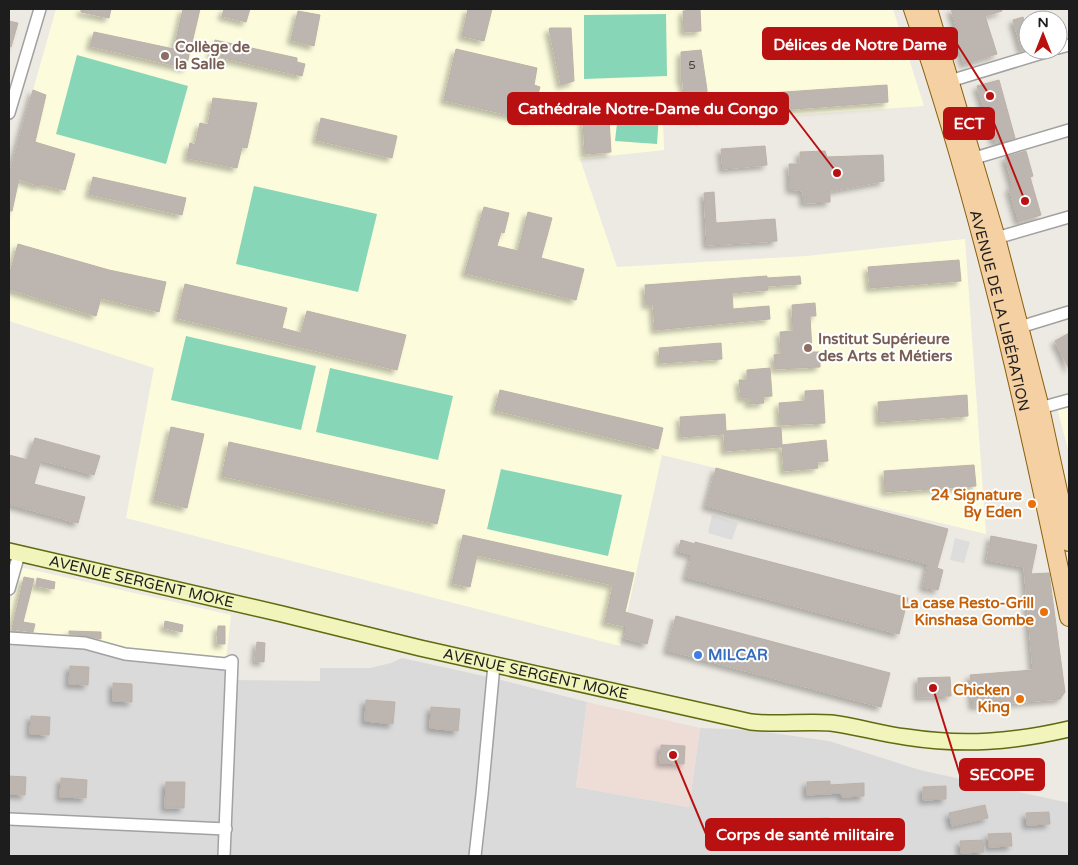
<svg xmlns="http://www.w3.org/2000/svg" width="1078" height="865" font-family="'Varela Round',sans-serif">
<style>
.residential{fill:#dbdada}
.education{fill:#fcfcdd}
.military{fill:#eeddd7}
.pitch{fill:#87d6b7}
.parking{fill:#ddd}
.building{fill:#bdb6b0;stroke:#bdb1a7;filter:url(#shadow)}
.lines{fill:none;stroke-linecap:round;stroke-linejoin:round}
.street-casing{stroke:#a1a1a1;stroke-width:14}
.secondary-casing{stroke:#606a0e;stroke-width:18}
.primary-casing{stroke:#895f0c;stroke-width:20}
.street{stroke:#fff;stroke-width:11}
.secondary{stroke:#f1f4bb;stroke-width:15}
.primary{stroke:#f4d0a2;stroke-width:18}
.education-dot{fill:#8d6e63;stroke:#fff;stroke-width:2}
.food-dot{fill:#e8710a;stroke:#fff;stroke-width:2}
.shop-dot{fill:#3f7fe0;stroke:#fff;stroke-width:2}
.labels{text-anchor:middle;stroke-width:4;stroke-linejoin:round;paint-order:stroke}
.number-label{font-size:12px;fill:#454342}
.education-label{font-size:15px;font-weight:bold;fill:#785e54;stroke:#fff;text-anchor:start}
.street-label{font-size:15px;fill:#1d1d1d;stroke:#fff}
.food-label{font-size:15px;font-weight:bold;fill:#c56008;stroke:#fff;text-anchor:end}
.shop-label{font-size:15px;font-weight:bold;fill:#366cbe;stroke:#fff;text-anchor:start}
.leader{fill:none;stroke:#b91011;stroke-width:2}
.callout-dot{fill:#b91011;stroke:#fff;stroke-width:2}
.callout{fill:#b91011;stroke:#b91011;stroke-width:2}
.callout-label{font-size:16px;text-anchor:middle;font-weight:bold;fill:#fff}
</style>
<defs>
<filter id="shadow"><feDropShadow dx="-4" dy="4" stdDeviation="2.5" flood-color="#0004"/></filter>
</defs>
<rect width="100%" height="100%" fill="#edeae3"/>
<polygon class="residential" points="9,638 226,664 226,680 320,681 320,668 370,668 391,663 402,658 493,678 587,702 576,787 689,807 700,728 752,730 829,741 920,770 1069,803 1069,856 9,856"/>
<g class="education">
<polygon points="56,9 893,9 924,106 752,118 663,119 664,150 580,159 617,267 807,256 965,239 986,534 662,455 620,646 126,518 154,368 9,321 9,175"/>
<polygon points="1069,404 1069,453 1057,408"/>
<polygon points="20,567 231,615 226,660 128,651 114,645 77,639 9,635 9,607"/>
</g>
<polygon class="military" points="587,702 700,728 689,807 576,787"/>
<g class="pitch">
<polygon points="666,14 667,76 584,79 584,15"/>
<polygon points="77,55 188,86 166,164 56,134"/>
<polygon points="618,114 659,115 657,144 615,141"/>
<polygon points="254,186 377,214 358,292 236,264"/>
<polygon points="186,336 316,366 301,430 171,400"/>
<polygon points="330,368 453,396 438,460 316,432"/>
<polygon points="501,469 622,495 608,556 487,529"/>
</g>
<g class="parking">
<polygon points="712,515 738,523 732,540 708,533"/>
<polygon points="955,538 970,542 964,563 950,560"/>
</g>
<g class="building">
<polygon points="81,9 111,9 109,18 81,12"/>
<polygon points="183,9 200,9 186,68 90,46 94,32 174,49"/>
<polygon points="224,9 250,9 246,22 222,16"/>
<polygon points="468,9 492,9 484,41 462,36"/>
<polygon points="700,9 701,31 684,32 683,11"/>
<polygon points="951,9 1001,9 1002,11 985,16 997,54 964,64 955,33 958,32"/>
<polygon points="298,11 320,15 314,46 291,40"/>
<polygon points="1023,17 1028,37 1028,49 1022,51 1013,20"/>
<polygon points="9,21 18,23 11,47 9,46"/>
<polygon points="550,28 571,28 574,81 561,85 549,29"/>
<polygon points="215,40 297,58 297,62 305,64 302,76 211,55"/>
<polygon points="456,49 537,68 534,85 540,87 531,120 444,100"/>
<polygon points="701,50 707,90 707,117 685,119 683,81 681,81 681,52"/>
<polygon points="999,80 1015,138 1001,142 1001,141 995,142 977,86"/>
<polygon points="887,85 888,102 727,114 726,96"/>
<polygon points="33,90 46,95 35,142 75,154 65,190 40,184 39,186 19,179 12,211 9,211 9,175"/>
<polygon points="213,98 257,103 247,148 242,147 237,168 187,158 190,143 195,145 200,123 208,125"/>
<polygon points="608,102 611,152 585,154 582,105"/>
<polygon points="321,118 397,136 392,158 316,140"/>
<polygon points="765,146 767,165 723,169 721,149"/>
<polygon points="825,151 827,157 883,155 884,181 830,191 830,202 804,203 803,191 790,189 789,164 800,164 800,152"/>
<polygon points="1026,151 1033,176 1030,177 1041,215 1019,222 1009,188 1013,187 1005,157"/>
<polygon points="93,177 186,198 182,215 89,194"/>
<polygon points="714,192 716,223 775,219 777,241 707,245 704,193"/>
<polygon points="484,207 509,213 504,233 501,232 497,246 518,251 528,212 552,218 541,258 584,269 576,300 465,273"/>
<polygon points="18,244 109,270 166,282 159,312 101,298 96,316 9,289 9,276"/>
<polygon points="959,260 961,281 870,288 868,267"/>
<polygon points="767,276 767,278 800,276 801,284 768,286 768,290 732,293 733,309 769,306 770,319 655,330 653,304 646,305 645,285"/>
<polygon points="185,284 287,308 282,328 301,333 307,311 406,335 397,370 177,318"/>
<polygon points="815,303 816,316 810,316 812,352 820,352 820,367 775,369 774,355 781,354 780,332 793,331 792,305"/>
<polygon points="1069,333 1069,369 1055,341"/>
<polygon points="721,343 722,359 660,363 659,348"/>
<polygon points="770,368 772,396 763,397 764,403 749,404 749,398 741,398 739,380 747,380 747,370"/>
<polygon points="500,390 663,428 658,449 495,410"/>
<polygon points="823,390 825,423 780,425 779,403 805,401 805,391"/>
<polygon points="967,395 968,416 879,422 878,402"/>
<polygon points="725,414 726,431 781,427 782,445 826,440 828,461 817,462 818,468 784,471 782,447 725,451 724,434 681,437 680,417"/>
<polygon points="171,427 204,434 187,508 154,500"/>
<polygon points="35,438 100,456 94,475 41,460 34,484 85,497 78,523 9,504 9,455 28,460"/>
<polygon points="229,442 445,490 437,524 222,476"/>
<polygon points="974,465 976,486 885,492 884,471"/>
<polygon points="716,468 948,529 937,568 943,570 938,590 923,587 928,564 706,506"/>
<polygon points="463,535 634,573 625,612 653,620 647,644 624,638 627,627 605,622 613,585 477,555 470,587 452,583"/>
<polygon points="991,536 1037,545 1031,574 1049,573 1065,692 1060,699 973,706 970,675 1033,670 1024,567 987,560"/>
<polygon points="681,540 695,544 695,542 908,598 899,634 686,577 692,555 678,551"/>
<polygon points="24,577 34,579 23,622 35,624 33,632 12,629"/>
<polygon points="37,578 55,582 54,589 36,586"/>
<polygon points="676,616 890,673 881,707 667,650"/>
<polygon points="165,621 183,625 182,632 164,628"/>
<polygon points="218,626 225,626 225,644 217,644"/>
<polygon points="69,631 101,632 101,639 86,636 69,634"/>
<polygon points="257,642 265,643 264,662 255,661"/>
<polygon points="70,666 89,667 88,685 69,684"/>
<polygon points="950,677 951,696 918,697 918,678"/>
<polygon points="113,683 132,684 132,702 113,701"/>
<polygon points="366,700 395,702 393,724 365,721"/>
<polygon points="431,707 460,709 458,731 430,728"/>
<polygon points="31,716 50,717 49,735 30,734"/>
<polygon points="661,745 685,746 684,764 660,763"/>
<polygon points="9,776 26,777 25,795 9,794"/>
<polygon points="61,778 87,780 86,798 60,797"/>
<polygon points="830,781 830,785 864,783 864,796 842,797 841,793 807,795 807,782"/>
<polygon points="166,782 185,782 184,808 165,808"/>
<polygon points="946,786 946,799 923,800 923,787"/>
<polygon points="985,805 988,818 952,826 949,813"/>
<polygon points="1049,812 1050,824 1027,825 1026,813"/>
<polygon points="829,818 829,820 861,819 861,824 894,822 895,834 872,835 872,831 838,832 838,829 807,831 806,819"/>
<polygon points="1011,833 1012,846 989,847 988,834"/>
<polygon points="983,840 984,852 961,853 960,841"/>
</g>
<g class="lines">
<g class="street-casing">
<g id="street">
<polyline points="1058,48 1069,45"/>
<polyline points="950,81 1052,50"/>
<polyline points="9,113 40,9"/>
<polyline points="968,160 1069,130"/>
<polyline points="996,238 1069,217"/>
<polyline points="1020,327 1069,312"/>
<polyline points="1040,408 1069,400"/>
<polyline points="9,589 19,554"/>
<polyline points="9,638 85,643 125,654 226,664 232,661 224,856"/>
<polyline points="9,819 226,829"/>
<polyline points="475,856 482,794 494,665"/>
</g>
</g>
<g class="secondary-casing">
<g id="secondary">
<path id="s1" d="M9,551L282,614L420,648L751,722C777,725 804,721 831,723C856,726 881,734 906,737C964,746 1013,742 1069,729"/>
</g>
</g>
<g class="primary-casing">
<g id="primary">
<path id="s2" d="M913,9C981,207 1027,413 1069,617"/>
<polyline points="928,9 996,238 1040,408 1069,542"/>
</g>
</g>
<use href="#street" class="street"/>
<use href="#secondary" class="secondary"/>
<use href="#primary" class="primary"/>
</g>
<g class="education-dot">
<circle cx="165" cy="56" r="5"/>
<circle cx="808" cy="348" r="5"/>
</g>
<g class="food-dot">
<circle cx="1032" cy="504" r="5"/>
<circle cx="1044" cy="612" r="5"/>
<circle cx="1020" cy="699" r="5"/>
</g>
<circle class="shop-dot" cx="698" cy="655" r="5"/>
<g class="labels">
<g class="number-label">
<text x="692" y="69">5</text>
</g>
<g class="education-label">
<text x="175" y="52">Collège de<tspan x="175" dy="17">la Salle</tspan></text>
<text x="818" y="344">Institut Supérieure<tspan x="818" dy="17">des Arts et Métiers</tspan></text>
</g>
<g class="street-label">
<text dy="5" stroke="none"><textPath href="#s2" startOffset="314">AVENUE DE LA LIBÉRATION</textPath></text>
<text dy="5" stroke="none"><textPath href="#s1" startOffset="136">AVENUE SERGENT MOKE</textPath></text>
<text dy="5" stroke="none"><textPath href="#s1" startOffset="541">AVENUE SERGENT MOKE</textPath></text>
</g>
<g class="food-label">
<text x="1022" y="500">24 Signature<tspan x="1022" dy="17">By Eden</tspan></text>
<text x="1034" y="608">La case Resto-Grill<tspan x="1034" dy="17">Kinshasa Gombe</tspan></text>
<text x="1010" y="695">Chicken<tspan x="1010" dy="17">King</tspan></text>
</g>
<g class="shop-label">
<text x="708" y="660">MILCAR</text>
</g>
</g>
<path class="leader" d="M990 96L957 44M837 173L788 109M1025 201L994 123M933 688L960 775M673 755L706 834"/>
<g class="callout-dot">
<circle cx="990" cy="96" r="5"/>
<circle cx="837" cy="173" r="5"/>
<circle cx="1025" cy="201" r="5"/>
<circle cx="933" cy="688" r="5"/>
<circle cx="673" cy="755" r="5"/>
</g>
<g class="callout">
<rect x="763" y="28" width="194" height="31" rx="5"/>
<rect x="508" y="93" width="280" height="31" rx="5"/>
<rect x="944" y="108" width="50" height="31" rx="5"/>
<rect x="960" y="759" width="84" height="31" rx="5"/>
<rect x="706" y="819" width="198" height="31" rx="5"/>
</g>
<g class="callout-label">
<text x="860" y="50">Délices de Notre Dame</text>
<text x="648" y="114">Cathédrale Notre-Dame du Congo</text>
<text x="969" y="129">ECT</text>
<text x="1002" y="780">SECOPE</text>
<text x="805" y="840">Corps de santé militaire</text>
</g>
<rect width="1078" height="865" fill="none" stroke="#1d1d1d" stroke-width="20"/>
<g transform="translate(1043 35)"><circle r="24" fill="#ffffff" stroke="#a5a5a5"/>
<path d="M0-4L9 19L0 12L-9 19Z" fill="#b91011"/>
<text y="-8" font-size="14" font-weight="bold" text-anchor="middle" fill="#1d1d1d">N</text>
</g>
</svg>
